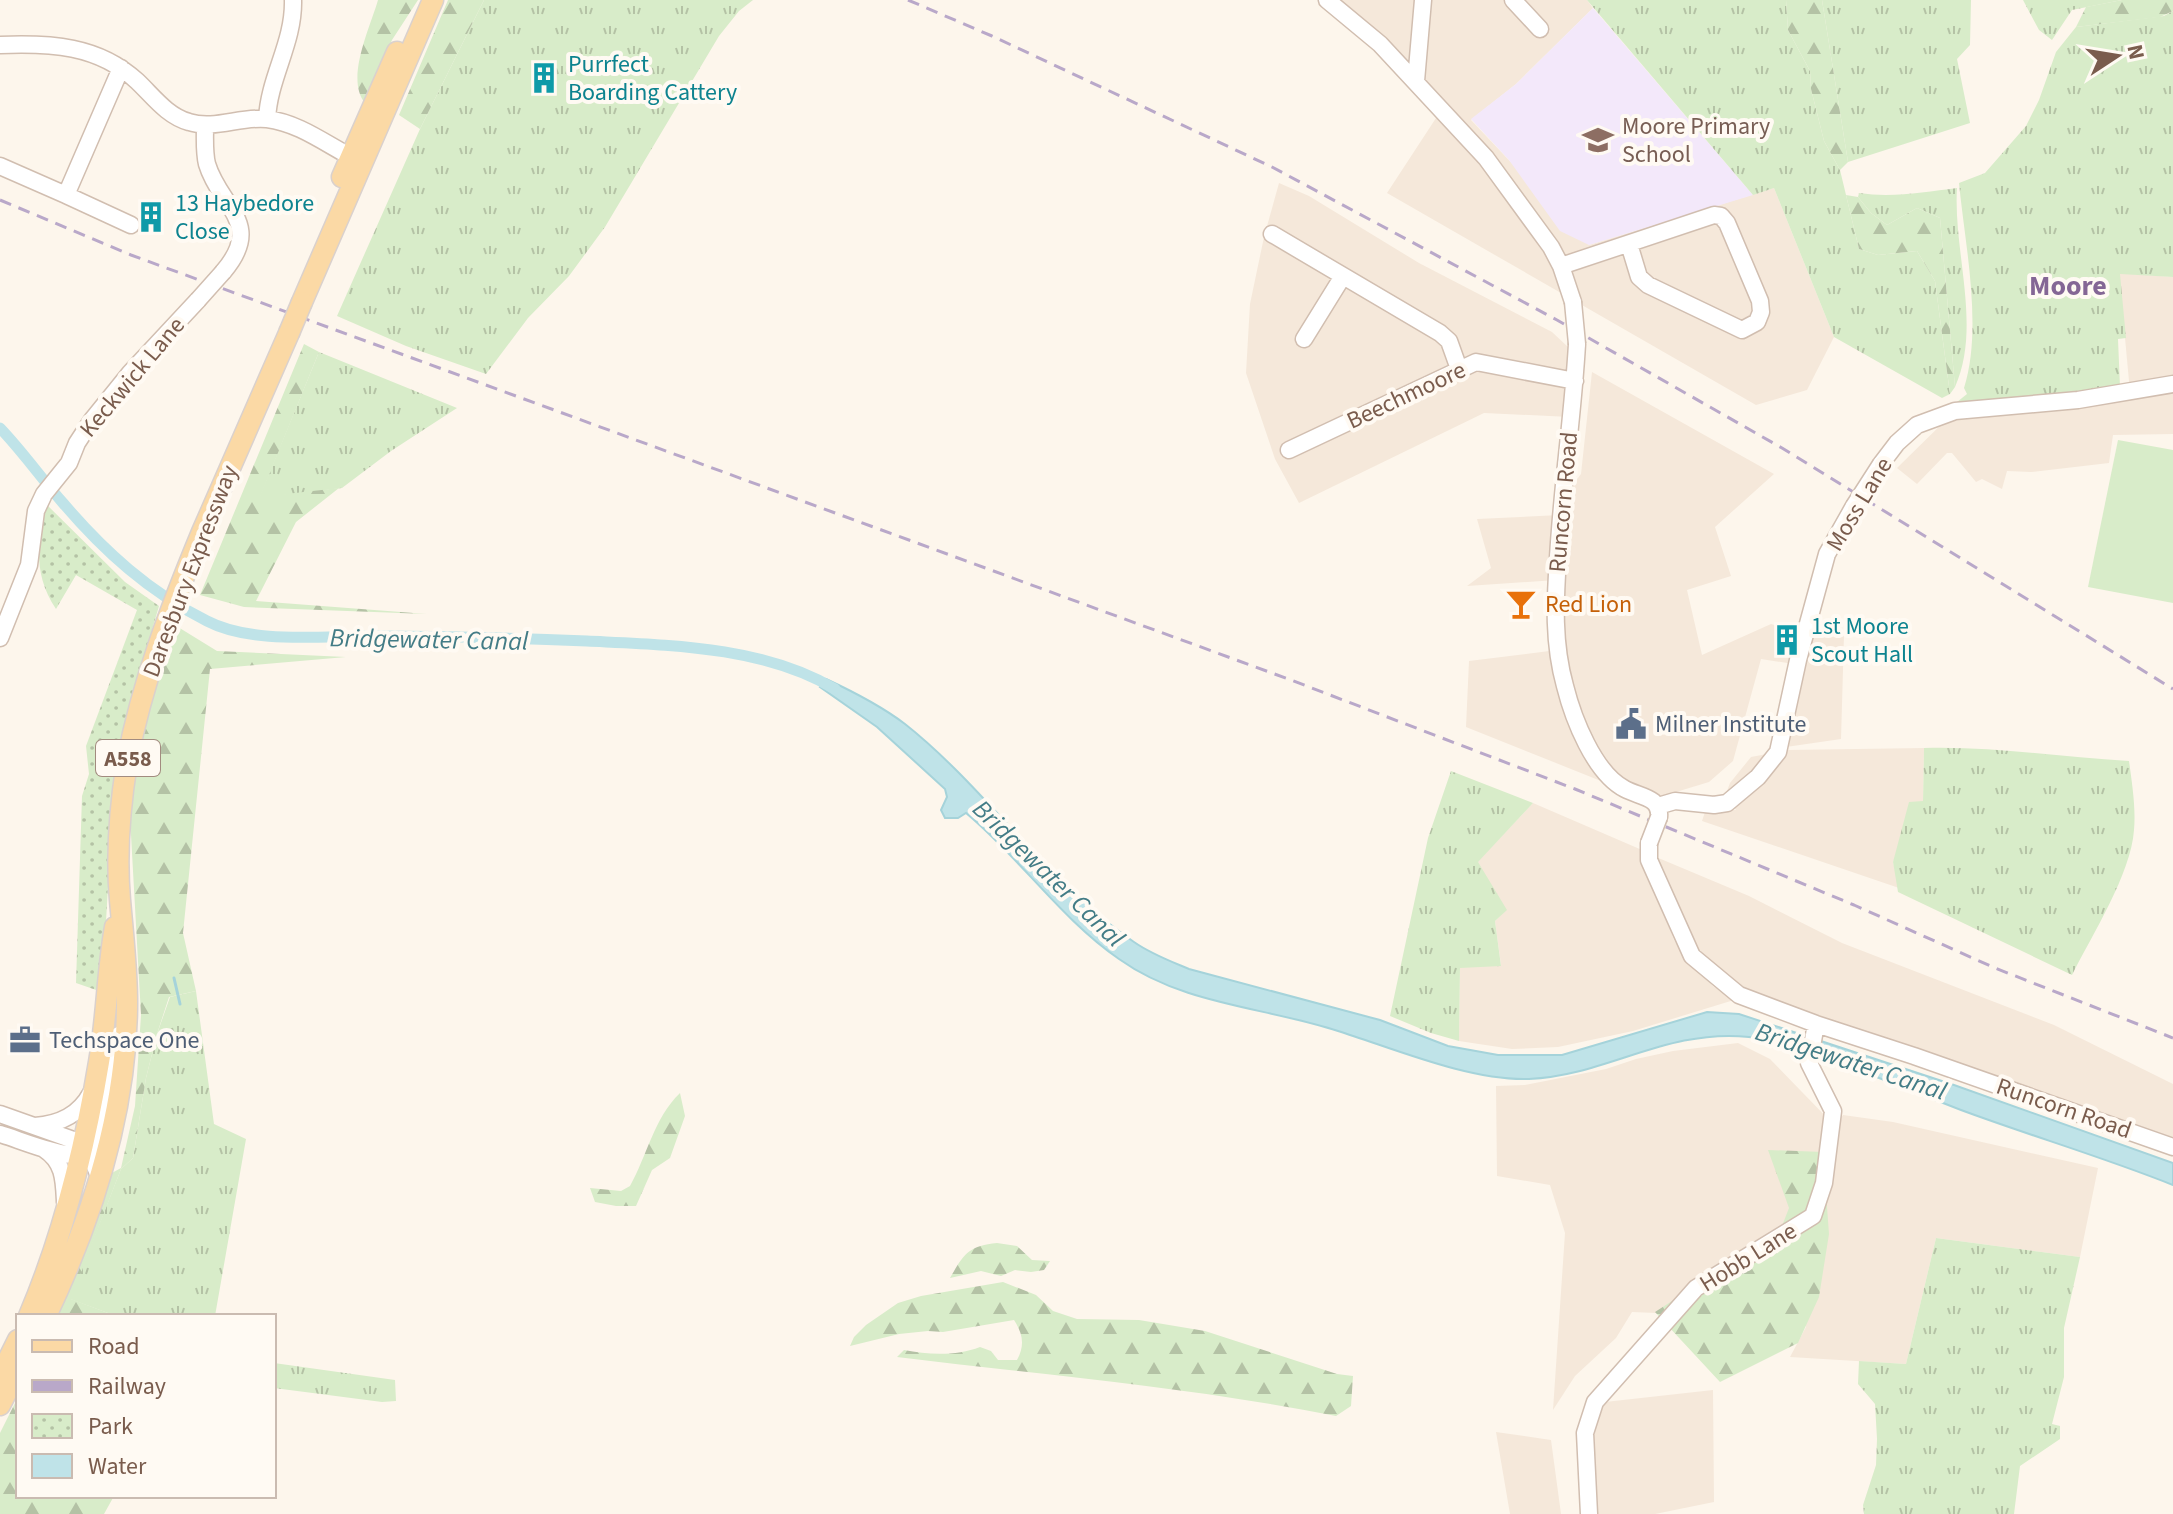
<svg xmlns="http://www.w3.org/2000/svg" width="2173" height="1514" font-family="'Source Sans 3',sans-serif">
	<defs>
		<pattern id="grass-tufts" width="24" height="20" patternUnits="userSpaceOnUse" patternTransform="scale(2)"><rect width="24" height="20" fill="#d8ecc9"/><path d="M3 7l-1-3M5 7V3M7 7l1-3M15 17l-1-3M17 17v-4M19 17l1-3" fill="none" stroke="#b4c2a5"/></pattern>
		<pattern id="forest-firs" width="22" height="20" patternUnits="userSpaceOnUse" patternTransform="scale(2)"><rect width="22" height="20" fill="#d8ecc9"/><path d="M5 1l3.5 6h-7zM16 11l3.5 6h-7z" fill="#b4c2a5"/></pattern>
		<pattern id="park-dots" width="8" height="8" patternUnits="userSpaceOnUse" patternTransform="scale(2)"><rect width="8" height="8" fill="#d8ecc9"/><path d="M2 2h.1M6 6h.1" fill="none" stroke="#b4c2a5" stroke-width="1.8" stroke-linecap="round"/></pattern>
	</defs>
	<rect width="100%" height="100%" fill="#fdf6ec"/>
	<path fill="#f5e8da" d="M1326,0H1587L1593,8L1516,84L1471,120L1589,245L1774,188L1834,337L1807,390L1756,405L1387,193L1438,115L1416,81Z
		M1279,183L1309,196L1419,263L1552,332L1584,362L1574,483L1581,474L1592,372L1774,474L1715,527L1731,576L1687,590L1702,655L1771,624L1805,634L1808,625L1844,635L1841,739L1786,747L1800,665L1761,659L1733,761L1709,782L1653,799L1621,789L1466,727L1469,661L1557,650L1556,580L1467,586L1491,568L1477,519L1560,515L1570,417L1484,413L1299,503L1275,459L1246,373L1250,304L1264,237Z
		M2119,273L2173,277V434L2113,435L2109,463L2031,472L2007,471L2002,489L1982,479L1976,482L1952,453H1947L1917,484L1897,468L1955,411L2130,392Z
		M1924,748L1923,802L1893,862L1899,888L1702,821L1706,809L1736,810L1725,796L1730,783L1751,757L1788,750Z
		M1533,803L1642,850L1646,869L1674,940L1691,965L1714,987L1734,1000L1633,1031L1558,1047L1512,1049L1459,1041L1460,967L1501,965L1495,921L1506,910L1477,862Z
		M1656,857L1749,896L1842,943L2054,1025L2173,1084V1147L1761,998L1729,981L1695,953Z
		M1738,1043L1770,1059L1834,1125L1843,1115L1893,1122L2098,1168L2080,1257L1936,1238L1906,1364L1790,1357L1806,1327L1779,1231L1656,1313L1632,1312L1616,1338L1575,1376L1553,1410L1565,1233L1550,1185L1497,1176L1496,1086L1525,1085L1606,1069L1636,1059L1673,1051Z
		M1713,1390L1714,1502L1655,1514H1586L1577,1443L1605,1402Z
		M1496,1432L1551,1440L1561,1514H1510Z"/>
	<path fill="#f3e8fa" d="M1593,8L1753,195L1589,245L1560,231L1509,160L1471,119L1516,84Z"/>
	<path fill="url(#grass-tufts)" d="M484,0H753L739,11L719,36L605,227L569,276L528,318L486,374L406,346L337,316L420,129Z
		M1587,0H1786L1788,30L1810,71L1811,89L1824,141L1840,170L1859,249L1878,255L1917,251L1935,281L1950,394L1942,398L1834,337L1774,188L1753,195Z
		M1822,0H1971L1970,45L1957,59L1970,123L1848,162Z
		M2023,0H2122L2072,10L2052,40L2039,30Z
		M2173,11V277L2120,274L2126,338L2118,339L2120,387L1964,405L1957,402L1967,394L1964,388C1983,328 1965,245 1959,183L1985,173L2026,126L2039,100L2056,52L2076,27L2164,16Z
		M1957,188C1953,253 1982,326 1955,387L1940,218L1917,208L1887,225L1871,213L1858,197L1859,193C1892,198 1925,192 1957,188Z
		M319,352L457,408L391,451L342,488L259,498Z
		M1924,748C1992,746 2060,757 2129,761C2132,783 2136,808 2134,830C2131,874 2092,935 2072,975L1898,892L1893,862L1909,802L1923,801Z
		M1451,771L1533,803L1478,862L1507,910L1495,921L1501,966L1460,968L1459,1041L1431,1033L1390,1016L1428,838Z
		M196,991L214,1124L246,1139L215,1316H116L70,1299L121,1169L133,1158L146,1078L157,1034L170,997Z
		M1936,1238L2080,1257L2064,1328V1377L2052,1424L2060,1426V1439L2020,1466L2014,1514H1864L1863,1505L1876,1465L1877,1439L1875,1404L1858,1384L1859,1361L1906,1364Z
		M274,1363L395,1380L396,1401L382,1402L274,1388Z"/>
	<path fill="url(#forest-firs)" d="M378,0H418L392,40L365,103C345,79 370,28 378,0Z
		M448,0H484L420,129L399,115Z
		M1786,0H1822L1848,162L1840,170L1824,141L1811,89L1810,71L1788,30Z
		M2122,0H2173V11L2160,17L2076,27L2086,7Z
		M1846,195L1858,197L1871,213L1887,225L1917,208L1940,218L1955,387L1950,394L1935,281L1917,251L1878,255L1859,249Z
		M304,344L319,352L260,497L339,488L296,522L256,601L427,614L244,607L200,595Z
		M178,627L217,651L346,657L210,669L183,933L196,991L169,997L157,1034L146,1078L133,1158L121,1169L71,1299L116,1316H54L110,1174L121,1168L135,1106L141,1015L127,763L143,695Z
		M680,1093L685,1116L670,1158L652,1170L636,1206H616L595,1202L590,1188L621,1191L630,1186C647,1156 654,1118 680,1093Z
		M1768,1150L1823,1152L1829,1234L1819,1297L1798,1343L1720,1382L1655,1312L1780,1231L1789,1208Z
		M997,1243L1017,1246L1032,1260L1050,1261L1044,1270L1031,1272L1015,1270L1001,1276L981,1271L950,1278C964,1254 968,1246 997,1243Z
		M1003,1282L1036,1295L1053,1311L1077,1319L1139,1320L1205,1331L1337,1374L1353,1376L1351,1406L1336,1416C1191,1387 1044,1375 897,1357L904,1350C929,1355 957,1356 980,1347L991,1351L998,1360H1017C1025,1345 1023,1334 1014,1320L943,1332L928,1331L899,1334L850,1346L854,1337L866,1325L898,1303L921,1296Z
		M18,1397V1496H114L104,1514H0V1433Z"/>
	<path fill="url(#park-dots)" d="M44,502L125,582L159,606L123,729L113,798L102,992L76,983L82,796L89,774L86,746L137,610L76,575L56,609C32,572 39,545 44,502Z"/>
	<path fill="#d8ecc9" d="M2118,440L2173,450V603L2088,587Z"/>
	<path fill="#bfe3e8" stroke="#a5d3da" stroke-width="2" d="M826,679C854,692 880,705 905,724C986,788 1049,885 1134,942C1151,954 1170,961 1189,969L1380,1020L1448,1046L1498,1055H1562L1707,1012L1739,1014L1954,1085L2173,1163V1185C2103,1157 2031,1136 1961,1110C1926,1096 1891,1083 1856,1069C1821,1056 1786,1041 1749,1037C1667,1028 1606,1076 1529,1079C1470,1081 1395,1049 1338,1031C1265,1007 1183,1005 1119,959C1061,919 1020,858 966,813L958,818H945L941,810L947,797L945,789L877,727L820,687Z"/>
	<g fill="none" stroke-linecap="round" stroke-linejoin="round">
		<path stroke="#a5d3da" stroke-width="3" d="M174,978L180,1004"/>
		<path stroke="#bfe3e8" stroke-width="11" d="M0,428C23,452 41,478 63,503C104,551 149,592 207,621C251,644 319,636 369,636C441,636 514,638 587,641C669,645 763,646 835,689"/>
		<defs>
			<path id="minor" d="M1327,0L1380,44L1486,158L1551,247L1561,266L1573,302
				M1513,0L1540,29
				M0,45C50,43 98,45 137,81C153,96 167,116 189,122C214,130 241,116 267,119C301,123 331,148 361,162
				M1416,81L1423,0
				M267,119C269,77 294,43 293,0
				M205,125C205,138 204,152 207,164C220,208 265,223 223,272
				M0,166L66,195L121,68
				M66,195L131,225
				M1272,234L1440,333L1449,341L1459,369
				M1561,266L1714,215L1721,216L1727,223L1760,301L1761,312L1757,322L1742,330L1648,285L1639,277L1629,244
				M1304,339L1343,276
				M1577,344C1573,415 1562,486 1558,558C1555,602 1553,643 1565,686C1573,718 1594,773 1625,789C1640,797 1661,797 1659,817
				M1289,450L1476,362L1575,381
				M1881,464L1897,443L1917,425L1955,411L2078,400L2173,384
				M0,638L29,565L36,511L44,494L69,463L77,443L92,420L130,373L198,300
				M1658,806L1675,801L1714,805L1727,803L1758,777L1778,752L1798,660L1827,554L1854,506
				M1649,843V860L1692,956L1739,995L1816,1024L1914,1056L2173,1147
				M0,1114L79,1142L88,1150L99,1176
				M35,1126C60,1124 79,1115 91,1093
				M0,1134C18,1139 64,1159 81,1154C90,1151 95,1144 98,1136L119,1035
				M44,1149C64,1162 64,1180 65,1202
				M1589,1514L1585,1433L1595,1402L1696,1288L1813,1216L1824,1183L1833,1111L1809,1063L1816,1024"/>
			<path id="major" d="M342,177L397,52
				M302,302L433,0
				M29,1316C63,1236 85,1147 99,1062C107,1017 107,972 115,927
				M46,1316C92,1219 127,1111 127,1003C127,968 123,935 120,900C116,855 120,806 127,762C142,682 171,607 202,532C231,465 260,399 289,333
				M0,1376L18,1340
				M0,1405L18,1370"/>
		</defs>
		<use href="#minor" stroke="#d1beb0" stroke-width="19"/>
		<use href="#major" stroke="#dad1cd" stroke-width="23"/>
		<use href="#minor" stroke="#fff" stroke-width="16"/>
		<use href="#major" stroke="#fbd9a5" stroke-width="20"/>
		<path stroke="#b9a8c9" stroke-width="3" stroke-dasharray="12 8" stroke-linecap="butt" d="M908,0L992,36L1272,167L1557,320L1782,448L2173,689
			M0,200L131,255L1291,680L1575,789L1854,905L1995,968L2173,1038"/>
		<defs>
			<path id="minor-bridge" d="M198,300L223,272
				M1573,302L1577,344
				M1854,506L1881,464
				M1649,843L1659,817"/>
			<path id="major-bridge" d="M289,333L302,302"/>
		</defs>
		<use href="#minor-bridge" stroke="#d1beb0" stroke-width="19" stroke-linecap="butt"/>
		<use href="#major-bridge" stroke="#dad1cd" stroke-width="23" stroke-linecap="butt"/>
		<use href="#minor-bridge" stroke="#fff" stroke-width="16"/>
		<use href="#major-bridge" stroke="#fbd9a5" stroke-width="20"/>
	</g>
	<defs>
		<symbol id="building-bare" viewBox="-9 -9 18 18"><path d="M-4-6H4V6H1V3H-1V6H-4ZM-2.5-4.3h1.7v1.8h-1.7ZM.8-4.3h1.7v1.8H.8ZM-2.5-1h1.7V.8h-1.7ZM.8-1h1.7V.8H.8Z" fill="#0f9aa8" stroke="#fffaf3" stroke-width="2.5" paint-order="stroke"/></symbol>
		<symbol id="school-bare" viewBox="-9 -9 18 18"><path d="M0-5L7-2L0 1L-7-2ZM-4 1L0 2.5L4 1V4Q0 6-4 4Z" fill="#8d6e63" stroke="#fffaf3" stroke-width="2.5" paint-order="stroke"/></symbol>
		<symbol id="bar-bare" viewBox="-9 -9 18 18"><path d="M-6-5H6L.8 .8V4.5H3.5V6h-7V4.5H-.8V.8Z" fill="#e8710a" stroke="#fffaf3" stroke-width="2.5" paint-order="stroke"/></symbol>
		<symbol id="civic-bare" viewBox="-9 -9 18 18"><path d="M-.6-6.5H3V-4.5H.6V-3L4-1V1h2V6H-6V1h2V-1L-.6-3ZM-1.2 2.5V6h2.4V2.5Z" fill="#5c6f8a" stroke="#fffaf3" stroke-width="2.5" paint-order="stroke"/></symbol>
		<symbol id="office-bare" viewBox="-9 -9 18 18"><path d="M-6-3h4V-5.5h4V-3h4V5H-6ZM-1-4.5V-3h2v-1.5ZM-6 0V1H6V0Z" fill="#5c6f8a" stroke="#fffaf3" stroke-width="2.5" paint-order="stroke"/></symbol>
	</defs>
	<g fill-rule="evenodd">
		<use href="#building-bare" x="522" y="56" width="44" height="44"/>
		<use href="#school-bare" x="1576" y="118" width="44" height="44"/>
		<use href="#building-bare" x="129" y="195" width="44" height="44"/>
		<use href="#bar-bare" x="1499" y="582" width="44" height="44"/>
		<use href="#building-bare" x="1765" y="618" width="44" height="44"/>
		<use href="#civic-bare" x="1609" y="702" width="44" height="44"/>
		<use href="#office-bare" x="3" y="1018" width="44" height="44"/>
	</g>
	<g text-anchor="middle" stroke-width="8" stroke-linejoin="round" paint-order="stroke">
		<rect fill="#fffaf3" stroke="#a28b7f" stroke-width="2" x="96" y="740" width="64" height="36" rx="6"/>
		<g font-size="22" font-weight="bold" fill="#7a5c4d">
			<text x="128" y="766">A558</text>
		</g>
		<g font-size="24" fill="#0d838f" stroke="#fffaf3" text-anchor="start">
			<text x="568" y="72">Purrfect<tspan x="568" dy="28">Boarding Cattery</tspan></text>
			<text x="175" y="211">13 Haybedore<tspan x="175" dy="28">Close</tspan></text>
			<text x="1811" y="634">1st Moore<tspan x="1811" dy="28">Scout Hall</tspan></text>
		</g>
		<g font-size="24" fill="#785e54" stroke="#fffaf3" text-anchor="start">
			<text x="1622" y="134">Moore Primary<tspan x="1622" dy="28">School</tspan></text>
		</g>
		<g font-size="24" fill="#7a5c4d" stroke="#fffaf3">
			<text transform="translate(132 377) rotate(-50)" y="8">Keckwick Lane</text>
			<text transform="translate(1406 395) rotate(-25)" y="8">Beechmoore</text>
			<text transform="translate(1563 502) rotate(-85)" y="8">Runcorn Road</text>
			<text transform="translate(1859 504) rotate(-59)" y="8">Moss Lane</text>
			<text transform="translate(190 571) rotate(-69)" y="8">Daresbury Expressway</text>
			<text transform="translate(2064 1108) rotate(19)" y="8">Runcorn Road</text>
			<text transform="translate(1748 1257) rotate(-32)" y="8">Hobb Lane</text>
		</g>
		<g font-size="24" fill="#c56008" stroke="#fffaf3" text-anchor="start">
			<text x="1545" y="612">Red Lion</text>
		</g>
		<g font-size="24" fill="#4e5e75" stroke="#fffaf3" text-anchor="start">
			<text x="1655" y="732">Milner Institute</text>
			<text x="49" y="1048">Techspace One</text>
		</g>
		<g font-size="26" font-style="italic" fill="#437c86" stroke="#fffaf3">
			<text transform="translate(429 639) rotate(1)" y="9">Bridgewater Canal</text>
			<text transform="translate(1049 873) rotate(44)" y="9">Bridgewater Canal</text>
			<text transform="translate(1851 1061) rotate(18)" y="9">Bridgewater Canal</text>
		</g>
		<g font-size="28" font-weight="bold" fill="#846695" stroke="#fffaf3">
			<text x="2068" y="295">Moore</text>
		</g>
	</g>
	<rect x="16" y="1314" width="260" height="184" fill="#fffaf3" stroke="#cabbb1" stroke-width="2"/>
	<rect x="32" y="1340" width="40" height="12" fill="#fbd9a5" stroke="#cabbb1" stroke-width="2"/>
	<text x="88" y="1354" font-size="24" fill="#7a5c4d">Road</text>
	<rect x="32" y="1380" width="40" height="12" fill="#b9a8c9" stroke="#cabbb1" stroke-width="2"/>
	<text x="88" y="1394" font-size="24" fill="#7a5c4d">Railway</text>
	<rect x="32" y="1414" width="40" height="24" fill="url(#park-dots)" stroke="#cabbb1" stroke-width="2"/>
	<text x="88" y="1434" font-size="24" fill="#7a5c4d">Park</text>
	<rect x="32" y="1454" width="40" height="24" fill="#bfe3e8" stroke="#cabbb1" stroke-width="2"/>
	<text x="88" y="1474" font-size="24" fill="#7a5c4d">Water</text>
	<g transform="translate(2117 56) rotate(78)" stroke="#fffaf3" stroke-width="6" paint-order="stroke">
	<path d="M0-6L14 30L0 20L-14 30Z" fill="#7a5c4d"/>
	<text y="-12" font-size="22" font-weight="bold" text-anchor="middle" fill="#7a5c4d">N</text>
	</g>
</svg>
